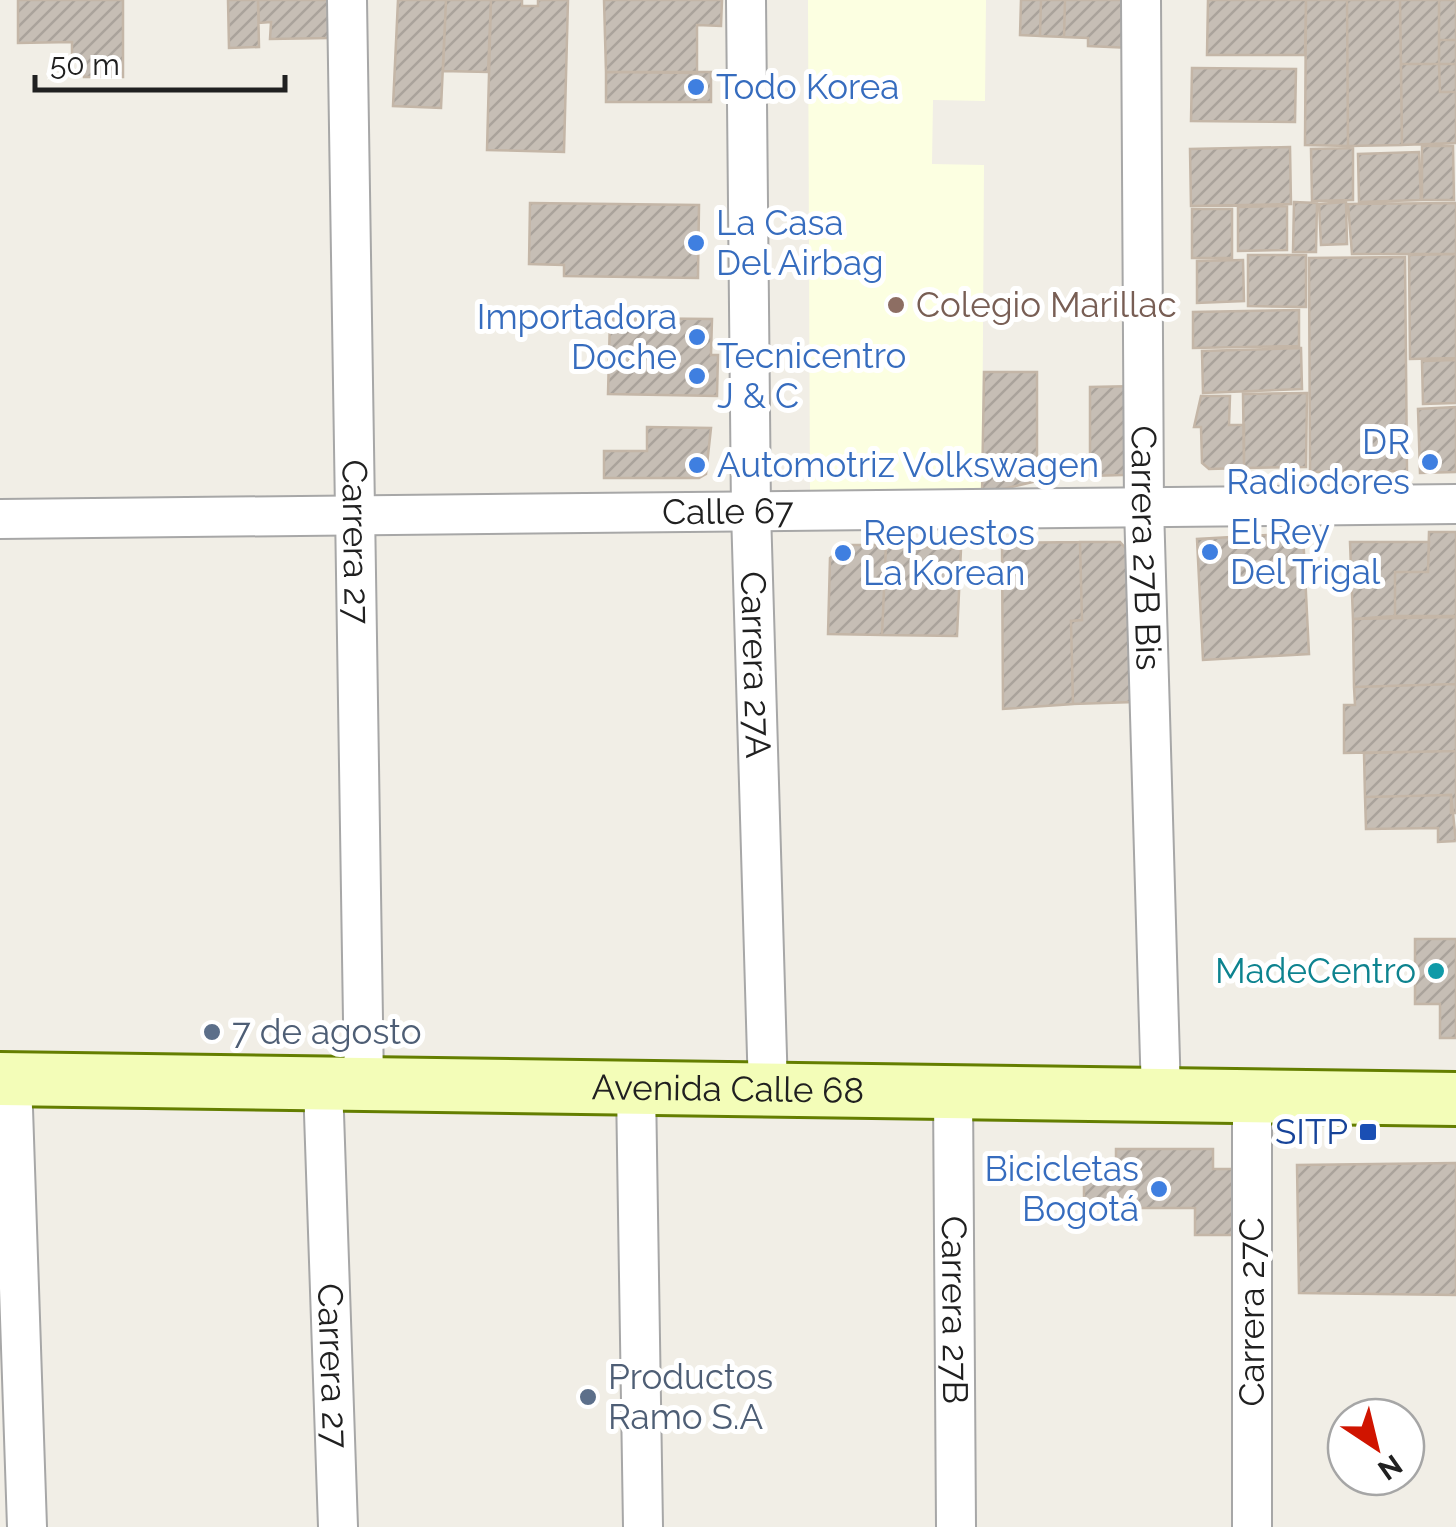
<svg xmlns="http://www.w3.org/2000/svg" width="1456" height="1527" font-family="Raleway,sans-serif">
	<defs>
		<pattern id="building-hatch" width="6" height="6" patternUnits="userSpaceOnUse" patternTransform="scale(2.5)"><rect width="6" height="6" fill="#c6beb5"/><path d="M-1 1l2-2M0 6l6-6M5 7l2-2" fill="none" stroke="#aaa39b"/></pattern>
	</defs>
	<rect width="100%" height="100%" fill="#f1eee6"/>
	<path fill="#fcffe1" d="M808,0H986L985,101L933,100L932,164L984,165L982,494L810,498Z"/>
	<path fill="url(#building-hatch)" stroke="#c4b6a7" stroke-width="2.5" d="M18,0H123V77H84L83,57H72V42L18,43Z
		M228,0H258L259,47L229,48Z
		M258,0H329V38L270,39L271,22L259,23Z
		M398,0H446L441,108L393,106Z
		M446,0H491L488,72L443,71Z
		M491,0H522V6H538V0H568L564,152L487,150Z
		M604,0H722L721,26L697,25V73L606,72Z
		M1021,0H1041L1040,36L1020,35Z
		M1041,0H1065L1064,37L1040,36Z
		M1065,0H1134L1131,48L1088,46V38L1064,37Z
		M1208,0H1306L1305,55H1207Z
		M1306,0H1347L1348,146L1305,145Z
		M1347,0H1400L1402,145L1348,146Z
		M1400,0H1439V64H1401Z
		M1439,0H1456V40H1439Z
		M1439,40H1456V64H1439Z
		M1401,64H1439L1440,92H1456V143L1402,145Z
		M1439,64H1456V92H1440Z
		M1192,68L1296,69L1295,122L1191,121Z
		M606,72H711V102H606Z
		M1422,146H1453L1454,200H1422Z
		M1290,147L1291,204L1191,206L1190,149Z
		M1353,148V200L1312,201L1311,149Z
		M1419,152L1421,200L1359,202L1358,154Z
		M1294,202L1317,203L1316,252H1293Z
		M1346,202L1347,244L1321,245L1319,204Z
		M530,203L699,205L698,278L564,276V265L529,264Z
		M1456,203V254H1352L1348,204Z
		M1287,206V250L1238,251V207Z
		M1192,209H1232V258H1192Z
		M1456,254V358L1410,359L1409,255Z
		M1248,255H1306V307L1248,306Z
		M1405,257L1407,471L1310,472L1309,258Z
		M1243,260L1244,301L1197,303V261Z
		M1299,310V346L1193,348V312Z
		M610,318L712,319L711,355H718L717,396L608,394Z
		M1301,348L1302,389L1203,393L1202,351Z
		M1456,360V403L1423,404L1422,361Z
		M984,372H1037V481L982,494Z
		M1137,386L1129,471L1123,475L1090,476V387Z
		M1307,393L1306,467L1244,468L1243,394Z
		M1201,396H1230L1229,425H1244V468L1209,469L1202,463L1201,427H1194Z
		M1456,407V472L1420,473L1418,409Z
		M647,427L711,428L706,474L699,478H604V451H647Z
		M1429,532H1456V616H1395V572H1428Z
		M1303,533L1309,654L1203,660L1197,539Z
		M1080,542L1082,620L1071,621L1073,704L1003,709L1002,543Z
		M1080,542H1120L1129,552L1134,702L1073,704L1071,621L1082,620Z
		M1350,542H1429L1428,572H1395V616L1353,619Z
		M844,545H886L882,635L828,634L830,558Z
		M886,545L961,549L957,636L882,635Z
		M1456,617V684L1354,687L1353,619Z
		M1456,684V751L1344,753V705H1355L1354,687Z
		M1456,751V813H1451V795L1365,797L1364,753Z
		M1451,795L1456,841L1438,842V828L1366,829L1365,797Z
		M1415,939H1456V1038H1440V1004H1415Z
		M1116,1149H1213V1169H1234V1235H1195V1208H1084V1166H1116Z
		M1456,1163V1295L1299,1293L1297,1165Z"/>
	<g fill="none" stroke-linecap="round" stroke-linejoin="round">
		<defs>
			<g id="minor">
				<path id="s1" d="M347,0L364,1084"/>
				<path id="s2" d="M746,0L751,511L768,1090"/>
				<path id="s3" d="M1141,0L1144,507L1161,1095"/>
				<path id="s4" d="M0,519L1456,504"/>
				<path d="M12,1079L27,1527"/>
				<path id="s5" d="M323,1084L338,1527"/>
				<path d="M636,1088L643,1527"/>
				<path id="s6" d="M953,1092L956,1527"/>
				<path d="M1252,1527V1097"/>
			</g>
			<g id="secondary">
				<path id="s7" d="M0,1079L1456,1099"/>
			</g>
		</defs>
		<use href="#minor" stroke="#a7a7a7" stroke-width="42"/>
		<use href="#secondary" stroke="#647e00" stroke-width="58"/>
		<use href="#minor" stroke="#fff" stroke-width="38"/>
		<use href="#secondary" stroke="#f3fdb8" stroke-width="52"/>
	</g>
	<g fill="#3f7fe0" stroke="#fff" stroke-width="4">
		<circle cx="696" cy="87" r="10"/>
		<circle cx="696" cy="243" r="10"/>
		<circle cx="697" cy="337" r="10"/>
		<circle cx="697" cy="376" r="10"/>
		<circle cx="1430" cy="462" r="10"/>
		<circle cx="697" cy="465" r="10"/>
		<circle cx="1210" cy="552" r="10"/>
		<circle cx="843" cy="553" r="10"/>
		<circle cx="1159" cy="1189" r="10"/>
	</g>
	<circle fill="#8d6e63" stroke="#fff" stroke-width="4" cx="896" cy="305" r="10"/>
	<circle fill="#0f9aa8" stroke="#fff" stroke-width="4" cx="1436" cy="971" r="10"/>
	<g fill="#5c6f8a" stroke="#fff" stroke-width="4">
		<circle cx="212" cy="1032" r="10"/>
		<circle cx="588" cy="1397" r="10"/>
	</g>
	<rect fill="#1a4fb4" stroke="#fff" stroke-width="4" x="1358" y="1122" width="20" height="20" rx="5"/>
	<g text-anchor="middle" stroke-width="10" stroke-linejoin="round" paint-order="stroke">
		<g font-size="35" fill="#366cbe" stroke="#fff" text-anchor="start">
			<text x="716" y="99">Todo Korea</text>
			<text x="716" y="235">La Casa<tspan x="716" dy="40">Del Airbag</tspan></text>
			<text x="677" y="329" text-anchor="end">Importadora<tspan x="677" dy="40">Doche</tspan></text>
			<text x="717" y="368">Tecnicentro<tspan x="717" dy="40">J &amp; C</tspan></text>
			<text x="1410" y="454" text-anchor="end">DR<tspan x="1410" dy="40">Radiodores</tspan></text>
			<text x="717" y="477">Automotriz Volkswagen</text>
			<text x="1230" y="544">El Rey<tspan x="1230" dy="40">Del Trigal</tspan></text>
			<text x="863" y="545">Repuestos<tspan x="863" dy="40">La Korean</tspan></text>
			<text x="1139" y="1181" text-anchor="end">Bicicletas<tspan x="1139" dy="40">Bogotá</tspan></text>
		</g>
		<g font-size="35" fill="#785e54" stroke="#fff" text-anchor="start">
			<text x="916" y="317">Colegio Marillac</text>
		</g>
		<g font-size="35" fill="#202020" stroke="#fff">
			<text dy="12" stroke="none"><textPath href="#s4" startOffset="728">Calle 67</textPath></text>
			<text dy="12" stroke="none"><textPath href="#s1" startOffset="542">Carrera 27</textPath></text>
			<text dy="12" stroke="none"><textPath href="#s3" startOffset="548">Carrera 27B Bis</textPath></text>
			<text dy="12" stroke="none"><textPath href="#s2" startOffset="665">Carrera 27A</textPath></text>
			<text dy="12" stroke="none"><textPath href="#s7" startOffset="728">Avenida Calle 68</textPath></text>
			<text dy="12" stroke="none"><textPath href="#s6" startOffset="218">Carrera 27B</textPath></text>
			<text transform="translate(1252 1312) rotate(-90)" y="12">Carrera 27C</text>
			<text dy="12" stroke="none"><textPath href="#s5" startOffset="282">Carrera 27</textPath></text>
		</g>
		<g font-size="35" fill="#0d838f" stroke="#fff" text-anchor="end">
			<text x="1416" y="983">MadeCentro</text>
		</g>
		<g font-size="35" fill="#4e5e75" stroke="#fff" text-anchor="start">
			<text x="232" y="1044">7 de agosto</text>
			<text x="608" y="1389">Productos<tspan x="608" dy="40">Ramo S.A</tspan></text>
		</g>
		<g font-size="35" fill="#164399" stroke="#fff" text-anchor="end">
			<text x="1348" y="1144">SITP</text>
		</g>
	</g>
	<g transform="translate(1376 1447) rotate(145)"><circle r="48" fill="#ffffff" stroke="#a6a6a6" stroke-width="2.5"/>
	<path d="M0-8L18 38L0 25L-18 38Z" fill="#d01400"/>
	<text y="-15" font-size="28" font-weight="bold" text-anchor="middle" fill="#202020">N</text>
	</g>
	<path d="M35 75v15h250v-15" fill="none" stroke="#202020" stroke-width="5"/>
	<text x="50" y="75" font-size="30" fill="#202020" stroke="#ffffff" stroke-width="8" paint-order="stroke">50 m</text>
</svg>
